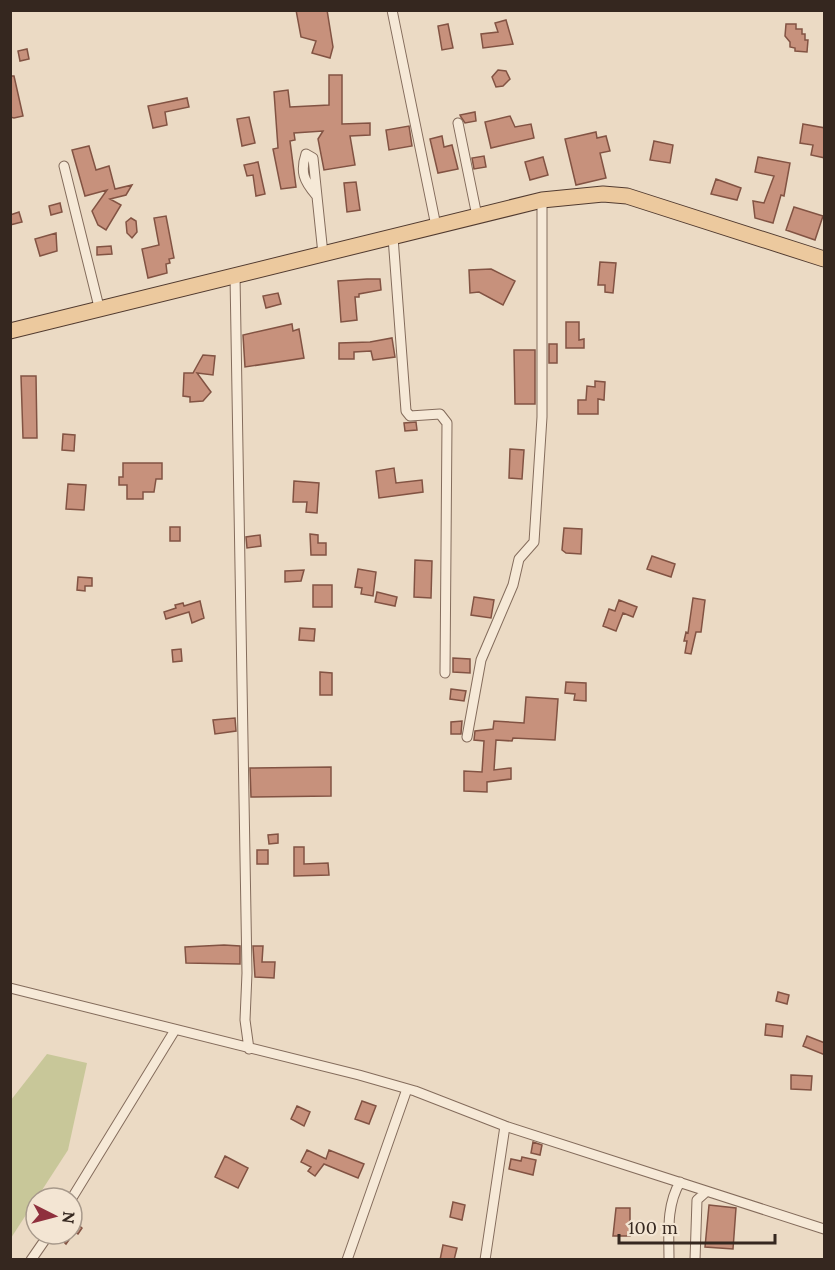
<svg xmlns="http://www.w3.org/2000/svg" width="835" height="1270" font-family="Lora,serif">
	<rect width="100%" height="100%" fill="#ebdac4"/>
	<path fill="#c8c799" d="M47,1054L87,1063L68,1150L11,1238V1100Z"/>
	<path fill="#c7917c" stroke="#825343" stroke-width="1.5" d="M296,10H327L333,47L330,58L312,53L316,41L301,37Z
		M506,20L513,44L483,48L481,34L498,32L495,23Z
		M448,24L453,48L442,50L438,26Z
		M786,24H796V29H802V34H805V40H808L807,52L795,51V48L790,47V42L785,36Z
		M27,49L29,59L20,61L18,51Z
		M498,70L506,71L510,79L503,86L496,87L492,77Z
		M329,75H342V124L370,123V135L350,136L355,165L324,170L318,139L323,131L294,133L295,140L290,141L296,187L281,189L273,149L278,148L274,92L288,90L290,107L329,105Z
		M10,76H14L23,116L14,118L10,117Z
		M187,98L189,107L165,112L167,125L153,128L148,106Z
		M475,112L476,121L465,123L461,117L460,115Z
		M510,116L515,127L531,124L534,138L491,148L485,122Z
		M249,117L255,143L242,146L237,119Z
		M803,124L825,128V158L811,155L813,145L800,143Z
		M409,126L412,146L389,150L386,130Z
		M596,132L597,138L606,136L610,151L600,153L606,178L576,185L565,139Z
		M442,136L444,147L452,145L458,169L438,173L430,139Z
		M654,141L673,145L670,163L650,160Z
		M89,146L96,170L109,166L115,189L132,185L126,195L110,199L121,205L106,230L98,225L92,211L107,190L85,196L72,150Z
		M484,156L486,167L474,169L472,158Z
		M543,157L548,175L530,180L525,162Z
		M758,157L790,163L784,196L781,195L773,223L755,218L753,201L764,203L774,176L755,172Z
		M258,162L265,194L256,196L253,175L247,176L244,165Z
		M716,179L741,188L737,200L711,194Z
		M356,182L360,210L347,212L344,183Z
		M60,203L62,212L51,215L49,206Z
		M794,207L823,216L815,240L786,230Z
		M19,212L22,222L10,225V215Z
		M166,216L174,258L169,259L170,263L166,264L167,273L148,278L142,249L159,245L154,218Z
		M131,218L136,221L137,232L132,238L127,233L126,222Z
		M56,233L57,251L40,256L35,239Z
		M111,246L112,254L97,255V247Z
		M600,262L616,263L613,293L605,292V285H598Z
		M491,269L515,281L503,305L479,292L470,293L469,270Z
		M367,279H380L381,290L359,294V297H355L357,320L341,322L338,281Z
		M278,293L281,304L266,308L263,296Z
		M566,322H579V340L584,339V348H566Z
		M292,324L293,331L299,329L304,358L245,367L243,335Z
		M392,338L395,357L373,360L371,351L354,352V359H339V343L370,342Z
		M549,344H557V363H549Z
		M514,350H535V404H515Z
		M203,355L215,356L213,375L197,373L211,392L203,401L190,402V397L183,396L184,373H193Z
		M21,376H36L37,438H23Z
		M595,381L605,382L604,400L598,399V414H578V400H586L587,386L595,387Z
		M416,422L417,430L405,431L404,423Z
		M63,434L75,435L74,451L62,450Z
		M510,449L524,450L522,479L509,478Z
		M123,463H162V479H156L154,492H143V499H127V485H119V477H123Z
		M394,468L396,483L422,480L423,492L379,498L376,471Z
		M294,481L319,483L317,513L306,512L307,502H293Z
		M68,484L86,485L84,510L66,509Z
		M170,527H180V541H170Z
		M564,528L582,529L581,554L566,553L562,550Z
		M310,534L318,535V543H326V555H311Z
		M260,535L261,546L247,548L246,537Z
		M652,556L675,564L671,577L647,569Z
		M415,560L432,561L431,598L414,597Z
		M358,569L376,572L373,596L361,594L362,588L355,587Z
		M304,570L301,581L285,582V571Z
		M78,577L92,578V586H85V591L77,590Z
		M313,585H332V607H313Z
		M377,592L397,597L395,606L375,602Z
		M474,597L494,600L491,618L471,615Z
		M693,598L705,600L701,632H696L691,654L685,653L687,641H684L686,632L688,633Z
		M619,600L637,607L633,617L623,613L616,631L603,626L609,609L615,611Z
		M200,601L204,618L192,623L189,612L166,619L164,612L176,608L175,605L183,603L184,606Z
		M300,628L315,629L314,641L299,640Z
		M181,649L182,661L173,662L172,650Z
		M453,658L470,659V673L453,672Z
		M320,672L332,673V695H320Z
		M566,682L586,683V701L574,700L575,694L565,693Z
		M451,689L466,691L464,701L450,699Z
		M526,697L558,699L555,740L513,738L512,741L496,740L494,770L511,768V779L487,782V792L464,791V771L482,772L484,741L474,740L475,731L493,729L494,721L524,723Z
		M235,718L236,731L215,734L213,720Z
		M462,721L461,734H451V722Z
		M331,767V796L251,797L250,768Z
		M278,834V843L269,844L268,835Z
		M294,847H304V864L328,863L329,875L294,876Z
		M257,850H268V864H257Z
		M224,945L240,946V964L186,963L185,947Z
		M253,946H263L262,962H275L274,978L255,977Z
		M778,992L789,995L787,1004L776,1001Z
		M766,1024L783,1026L782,1037L765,1035Z
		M807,1036L825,1043V1055L803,1046Z
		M791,1075L812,1076L811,1090L791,1089Z
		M362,1101L376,1106L369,1124L355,1119Z
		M297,1106L310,1112L304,1126L291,1119Z
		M533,1142L542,1145L540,1155L531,1153Z
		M307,1150L326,1159L329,1150L364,1164L358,1178L324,1164L315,1176L308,1171L311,1167L301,1162Z
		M225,1156L248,1168L238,1188L215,1177Z
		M522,1157L536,1160L533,1175L509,1169L511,1159L521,1161Z
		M453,1202L465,1205L462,1220L450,1217Z
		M709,1205L736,1208L733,1249L705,1247Z
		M616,1208H630V1236H613Z
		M72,1219L82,1228L78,1234L72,1230Z
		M56,1234H73L66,1244Z
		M443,1245L457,1248L454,1260H440Z"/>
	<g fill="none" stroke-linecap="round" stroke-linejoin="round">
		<defs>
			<path id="minor" d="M392,10L436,226
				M458,123L477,216
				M64,166L100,311
				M316,195C304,181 300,172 306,154L313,158L323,254
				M393,237L406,411L410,416L440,414L447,423L445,673
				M235,276L247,973L245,1020L249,1049
				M467,737L481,660L513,585L519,559L534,542L542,417V200
				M10,988L359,1075L415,1091L505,1126L824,1229
				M72,1198L175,1030
				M31,1260L49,1234
				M347,1260L407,1089
				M485,1260L505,1126
				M669,1260C669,1233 666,1206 680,1182
				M695,1260L697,1200L706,1192"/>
			<path id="primary" d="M10,331L542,200L603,194L627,196L824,259"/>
		</defs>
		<use href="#minor" stroke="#846c5c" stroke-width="11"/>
		<use href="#primary" stroke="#523b30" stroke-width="17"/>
		<use href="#minor" stroke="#f6e9d7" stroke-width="9"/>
		<use href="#primary" stroke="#ecc99e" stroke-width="15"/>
	</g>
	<rect width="835" height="1270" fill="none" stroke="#35271f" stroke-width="24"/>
	<g transform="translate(54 1216) rotate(96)"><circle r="28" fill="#f3e5d3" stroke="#a7998b" stroke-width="1.5"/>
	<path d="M0-4.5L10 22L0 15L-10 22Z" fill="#8f303d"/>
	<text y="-9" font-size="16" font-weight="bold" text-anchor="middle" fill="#35271f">N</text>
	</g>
	<path d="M619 1234v9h156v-9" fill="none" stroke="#35271f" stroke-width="3"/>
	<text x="628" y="1234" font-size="18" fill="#35271f" stroke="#f3e5d3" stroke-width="4.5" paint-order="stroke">100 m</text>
</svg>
